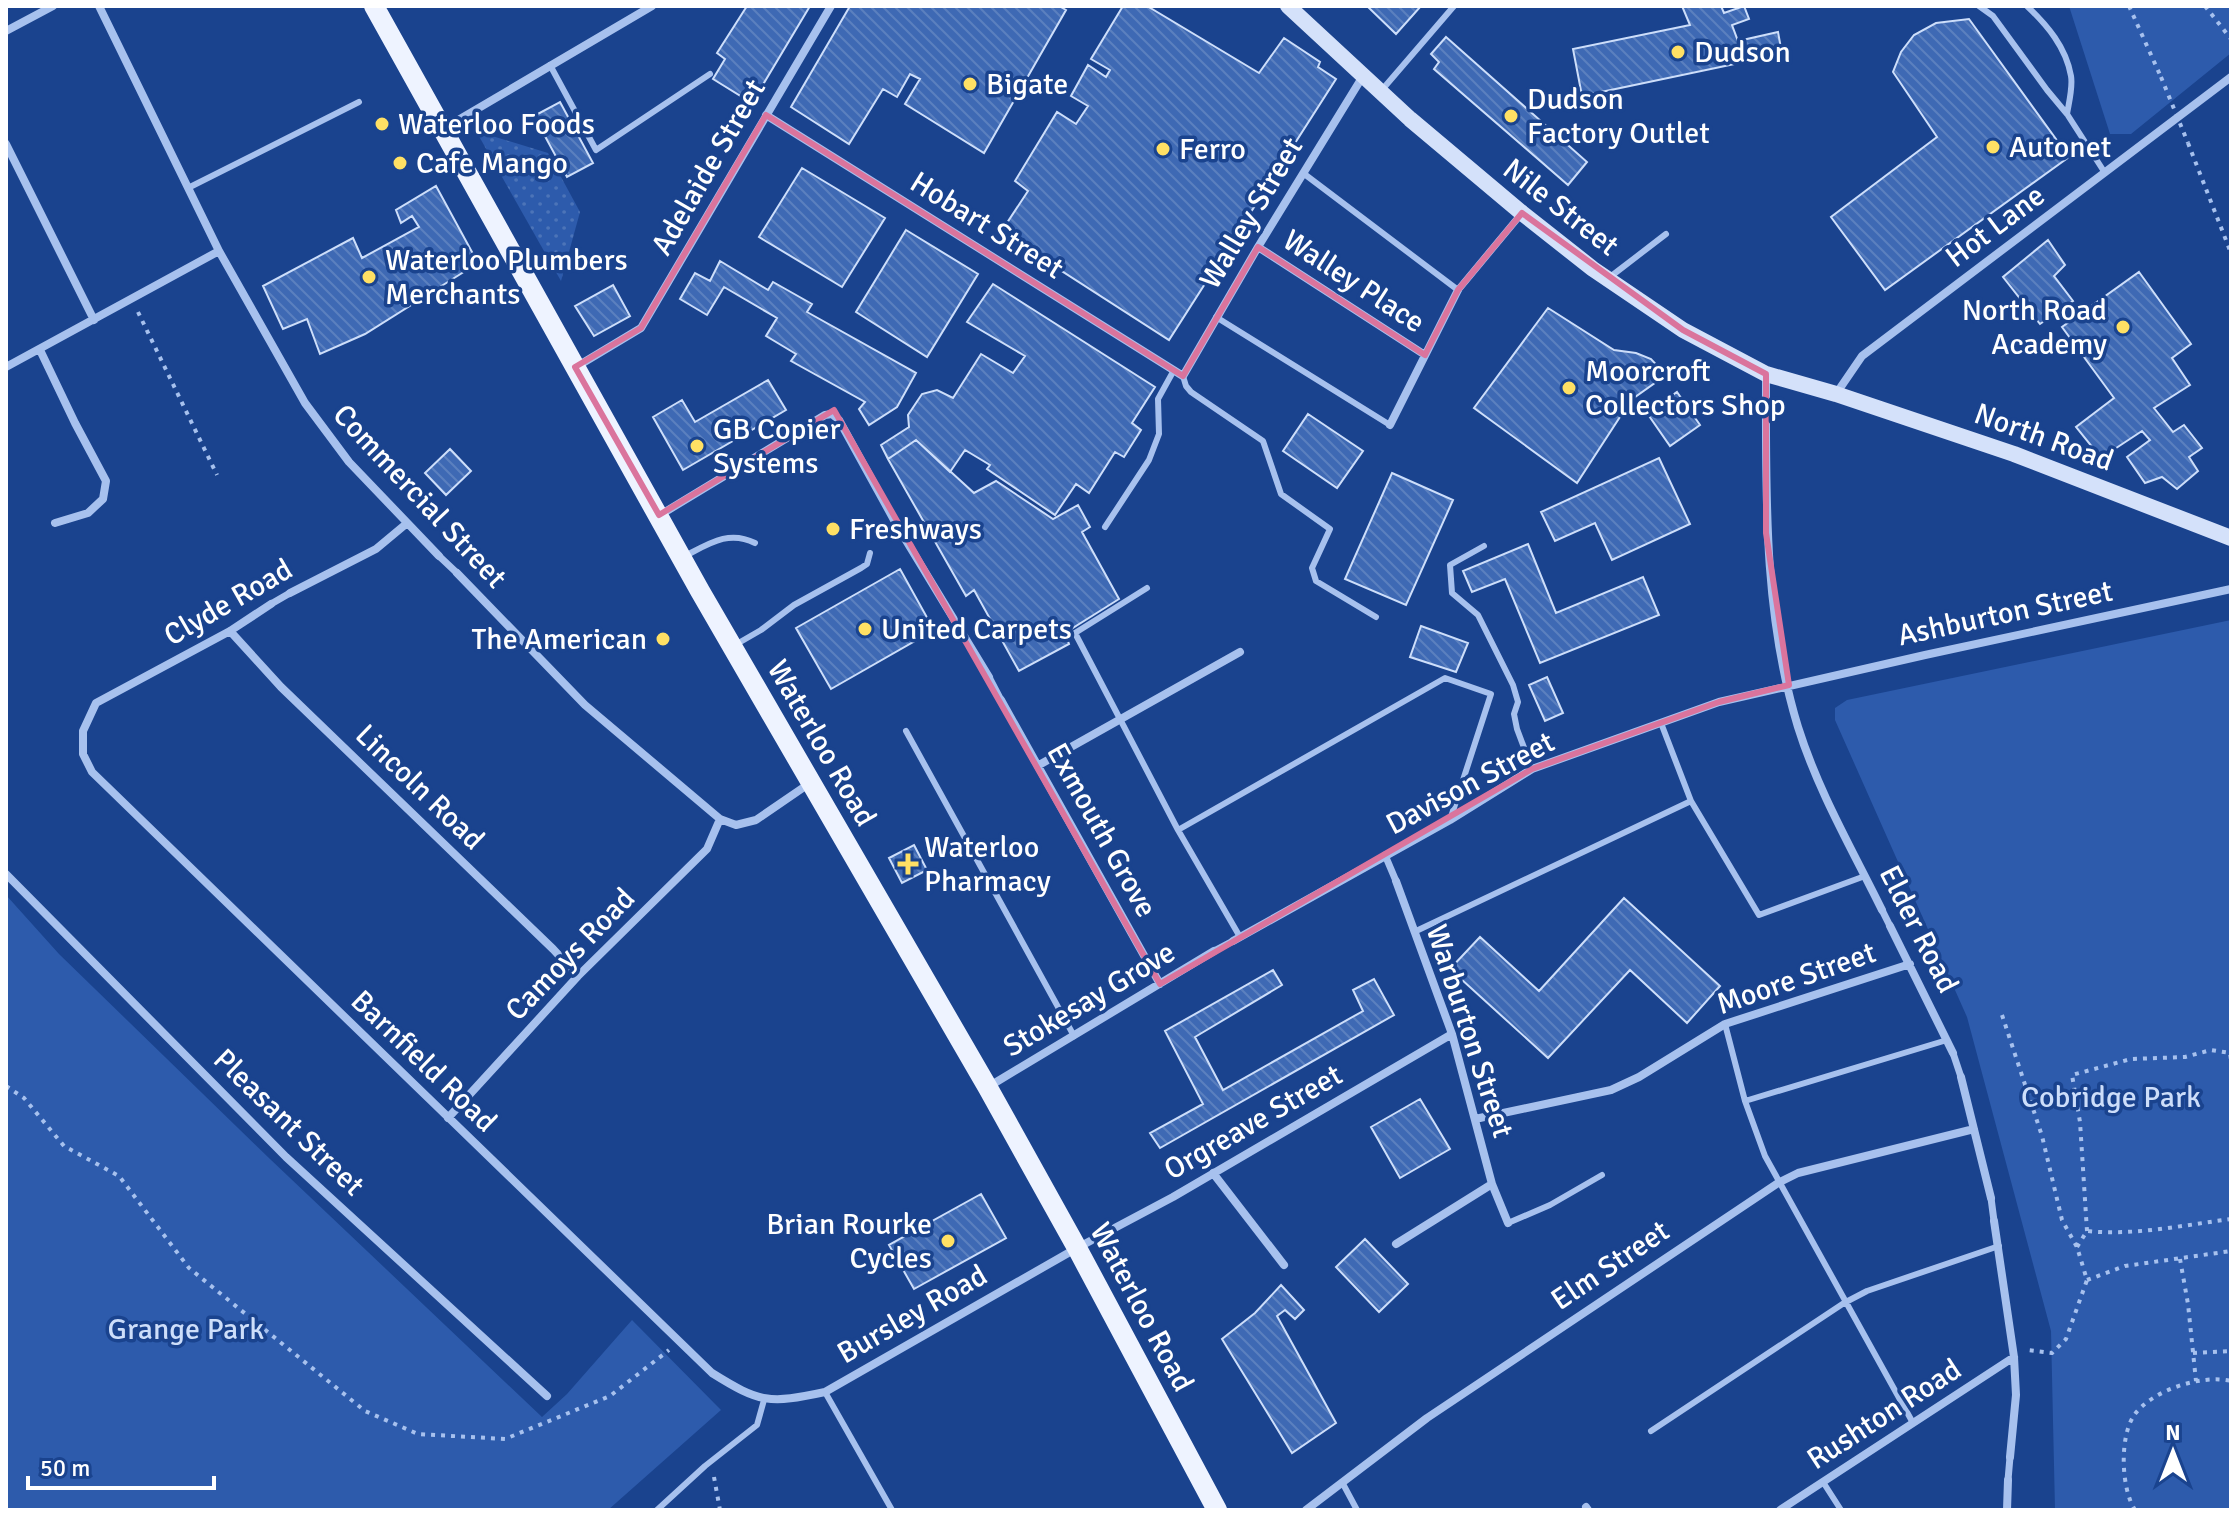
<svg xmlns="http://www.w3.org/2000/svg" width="2237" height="1516" font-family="Signika,sans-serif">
	<defs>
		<pattern id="grass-dots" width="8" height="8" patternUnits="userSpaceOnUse" patternTransform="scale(2)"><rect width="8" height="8" fill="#2d5bac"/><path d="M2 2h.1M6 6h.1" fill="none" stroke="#4c74b8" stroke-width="1.8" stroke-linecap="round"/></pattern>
		<pattern id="building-back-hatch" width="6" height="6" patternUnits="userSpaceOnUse" patternTransform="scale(2)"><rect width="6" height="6" fill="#3e69b4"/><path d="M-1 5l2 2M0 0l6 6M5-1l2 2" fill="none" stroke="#5b80bf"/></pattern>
	</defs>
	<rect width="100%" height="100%" fill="#1a438e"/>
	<path fill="url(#grass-dots)" d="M476,131L548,153L580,212L561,281Z"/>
	<path fill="#2d5bac" d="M2069,6H2231V53L2131,134H2110Z
		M2231,620V1510H2055L2051,1331L1967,1017L1835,720V708L1847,700Z
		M6,895L59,954L270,1159L542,1417L567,1394L632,1320L721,1410L608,1510H6Z"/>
	<path fill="url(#building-back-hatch)" stroke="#cddefa" stroke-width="2" d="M747,6H810L752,103L713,79L725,59L717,53Z
		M850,6H1059L1066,10L984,153L905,104L920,79L910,74L897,97L883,89L849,144L791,107Z
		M1123,6H1147L1259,73L1284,38L1320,62L1318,67L1336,79L1169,340L1001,232L1028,191L1015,181L1057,112L1076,124L1088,106L1071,96L1088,65L1106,77L1110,70L1091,59Z
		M1367,6H1421L1396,34Z
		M1682,6H1721L1724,13L1744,6L1749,19L1732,25L1738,41L1778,32L1782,54L1582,96L1573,49L1690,25Z
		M1969,19L2069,157L1885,290L1831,217L1937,137L1893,72L1901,52L1914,35L1936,23Z
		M1446,37L1587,162L1568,185L1434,69L1439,62L1431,54Z
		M560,102L593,163L567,177L534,116Z
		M802,168L885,218L842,287L759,237Z
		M436,186L478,263L365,334L320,354L307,319L283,329L263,286L353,238L362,258L419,227L412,216L401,223L396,210Z
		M906,230L978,274L927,357L856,312Z
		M2048,240L2065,265L2054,276L2073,301L2040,324L2003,277Z
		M720,261L768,290L773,282L812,304L807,312L916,373L897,407L869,425L859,409L865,402L791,361L796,354L766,336L777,318L724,287L707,315L680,299L695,273L710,281Z
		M2139,272L2191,344L2172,358L2190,385L2154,408L2173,432L2184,425L2202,448L2189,457L2198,471L2177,489L2162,477L2145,483L2127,457L2150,440L2142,431L2101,458L2076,427L2114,398L2062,327Z
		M993,284L1155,387L1132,423L1141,430L1124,457L1115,452L1089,493L1076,484L1055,515L987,469L990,465L965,450L950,472L916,440L888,459L881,445L909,427L908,415L922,394L937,390L953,398L981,354L1013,373L1025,356L967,322Z
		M613,285L630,316L594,336L575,306Z
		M1548,308L1614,350L1636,353L1651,359L1666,375L1631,400L1577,483L1474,408Z
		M768,380L786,410L683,470L653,417L682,400L695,422Z
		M1677,392L1700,425L1670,446L1647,413Z
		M1308,414L1363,451L1337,488L1283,451Z
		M916,440L974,493L996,481L1053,519L1078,505L1090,527L1082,532L1119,599L1065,633L1069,644L1019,671L974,590L966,596L888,459Z
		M450,449L471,471L446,495L425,473Z
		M1659,458L1690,524L1612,560L1595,523L1555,541L1541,512Z
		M1392,473L1453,500L1406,605L1345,579Z
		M1528,544L1556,613L1643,577L1659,615L1540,663L1505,579L1472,592L1463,571Z
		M900,569L934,630L831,689L796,628Z
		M1421,626L1468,643L1456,672L1410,657Z
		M1547,677L1563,713L1545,721L1529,685Z
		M914,845L927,870L902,883L889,858Z
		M1624,898L1720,986L1687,1023L1630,970L1548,1058L1450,969L1480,937L1539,991Z
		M1273,970L1282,985L1195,1037L1223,1090L1363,1011L1353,990L1374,979L1394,1015L1160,1148L1150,1133L1203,1104L1165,1031Z
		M1420,1099L1450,1149L1400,1178L1371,1127Z
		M981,1194L1006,1238L914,1289L889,1245Z
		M1365,1239L1408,1284L1379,1312L1336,1267Z
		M1281,1285L1304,1310L1295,1319L1285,1310L1277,1316L1336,1423L1292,1453L1222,1339L1255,1313Z"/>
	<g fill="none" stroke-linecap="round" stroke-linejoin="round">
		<path stroke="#a7c1ee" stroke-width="4" stroke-dasharray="4 6" stroke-linecap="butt" d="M2129,6L2161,77
			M2205,6L2231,39
			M2188,143L2231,253
			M138,312L217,475
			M2002,1015L2042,1136L2062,1220L2077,1247L2087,1280L2066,1339L2052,1353L2027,1350
			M6,1086L24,1098L64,1146L119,1176L189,1268L365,1411L418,1434L505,1439L610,1396L669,1350
			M2087,1231L2080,1122L2072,1075L2131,1059L2185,1057L2211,1050L2230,1053L2231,1060
			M2077,1247L2087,1231C2134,1236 2184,1225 2231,1219
			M2180,1259L2188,1304L2196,1381
			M2087,1280L2125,1266L2231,1251
			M2193,1353L2231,1351
			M714,1477L720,1510
			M2135,1510C2121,1489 2119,1435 2135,1414C2153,1390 2202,1374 2231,1381"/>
		<path stroke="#a7c1ee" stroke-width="6" d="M1979,6L1993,16L2047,90L2067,114L2105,173
			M2027,6C2047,25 2066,47 2071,76C2073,87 2069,102 2067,114
			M550,65L596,150L710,74
			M1381,91L1454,6
			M1303,173L1458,290
			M188,188L359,102
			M1610,277L1666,234
			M1216,317L1390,425
			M1183,376L1186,386L1191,392L1263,441L1281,494L1330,529L1312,568L1316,581L1376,617
			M1105,527L1149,460L1159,434L1158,399L1174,370
			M1484,546L1450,565L1452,593L1478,615L1513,685L1518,702L1514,714L1517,729L1532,769
			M685,556C710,543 729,530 755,543
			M1147,588L1075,633L1178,830L1240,937
			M735,645L761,630L794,605L861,568L867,564L870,553
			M1661,723L1691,801L1759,915L1865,876
			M906,731L1074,1036
			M1178,830L1445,678L1491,694L1450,820
			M1414,932L1691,801
			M1725,1024L1745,1101L1765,1156L1913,1423
			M1745,1101L1947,1040
			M1508,1223L1550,1205L1602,1175
			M825,1392L892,1510
			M1651,1431L1844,1303L1867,1291L1999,1246
			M1342,1482L1357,1510
			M1823,1482L1841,1510
			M657,1510L705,1466L757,1425L764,1400"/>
		<path stroke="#a7c1ee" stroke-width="7" d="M1458,290L1522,213
			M439,556L457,573
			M271,604L290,593
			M989,677L1001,700
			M1385,855L1396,881
			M1882,910L1890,926
			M1214,951L1233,941
			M1953,1053L1961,1077
			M1991,1198L1994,1221
			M2008,1480L2010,1457"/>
		<path stroke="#a7c1ee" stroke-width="8" d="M99,6L219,251L305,403L349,462L439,556
			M6,31L53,6
			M766,115L1183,376L1258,247L1363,76
			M443,129L652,6
			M6,144L94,320
			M1258,247L1425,355
			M40,350L75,423L106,481L103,499L88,513L55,523
			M6,367L219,251
			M576,367L641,328L831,6
			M1766,375C1766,493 1763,613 1798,727C1818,791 1853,851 1882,910
			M1836,394L1862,356L2231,77
			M1390,425L1458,290
			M660,515L825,415L832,414L839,420L899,529L989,677
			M457,573L585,705L720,819L736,825L756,820L810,783
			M290,593L376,549L406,524
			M271,604L230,631L96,703L83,731V754L92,772L712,1373C760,1403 769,1404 825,1392L1077,1248L1173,1197L1452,1034
			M230,631L281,687L553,949L578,976
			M1001,700L1160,984
			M1039,765L1240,652
			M6,874L286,1157L547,1396
			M1396,881L1452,1034L1492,1184L1508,1223
			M1890,926L1953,1053
			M1233,941L1450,820L1532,769L1719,702L1925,655L2231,589
			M1961,1077L1991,1198
			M988,1087L1214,951
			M448,1118L578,976L707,849L720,819
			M1475,1119L1611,1090L1639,1077L1725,1024L1910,964
			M1213,1173L1284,1265
			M1994,1221L2014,1357L2016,1395L2010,1457
			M1396,1244L1492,1184
			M1586,1507L1588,1510
			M1306,1510L1427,1418L1778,1183L1798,1173L1974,1129
			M1780,1510L2014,1357
			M2007,1510L2008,1480"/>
		<path stroke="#d4e1fa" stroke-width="16" d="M1288,6L1410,119L1522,213L1593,269L1683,330L1766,374L1836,394L2014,454L2231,538"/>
		<path stroke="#eef3ff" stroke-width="20" d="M374,6L700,591L988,1088L1077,1248L1217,1510"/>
		<path stroke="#a7c1ee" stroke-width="4" stroke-dasharray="4 6" stroke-linecap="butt" d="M2161,77L2188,143"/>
	</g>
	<path fill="none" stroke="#da749d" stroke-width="6" stroke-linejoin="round" d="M766,115L1183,376L1258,247L1425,355L1458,290L1522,213L1683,330L1766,374V533L1789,685L1719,702L1532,769L1160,984L834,410L659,515L575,367L641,328Z"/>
	<g fill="#ffe064" stroke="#1a438e" stroke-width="3">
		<circle cx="1678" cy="52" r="8"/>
		<circle cx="970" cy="84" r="8"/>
		<circle cx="1511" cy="116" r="8"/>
		<circle cx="382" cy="124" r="8"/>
		<circle cx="1993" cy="147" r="8"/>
		<circle cx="1163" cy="149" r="8"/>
		<circle cx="400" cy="163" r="8"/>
		<circle cx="369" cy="277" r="8"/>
		<circle cx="2123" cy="327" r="8"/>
		<circle cx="1569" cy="388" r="8"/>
		<circle cx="697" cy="446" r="8"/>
		<circle cx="833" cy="529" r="8"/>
		<circle cx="865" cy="629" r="8"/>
		<circle cx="663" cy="639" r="8"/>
		<path d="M904 852h8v8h8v8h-8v8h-8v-8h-8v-8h8z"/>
		<circle cx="948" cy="1241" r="8"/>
	</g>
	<g text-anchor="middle" stroke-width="7" stroke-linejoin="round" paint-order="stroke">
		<g font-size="30" fill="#fff" stroke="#1a438e" text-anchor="start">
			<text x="1694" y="62">Dudson</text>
			<text x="986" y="94">Bigate</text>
			<text x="1527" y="109">Dudson<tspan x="1527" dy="34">Factory Outlet</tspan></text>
			<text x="398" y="134">Waterloo Foods</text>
			<text x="2009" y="157">Autonet</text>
			<text x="1179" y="159">Ferro</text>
			<text x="416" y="173">Cafe Mango</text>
			<text x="385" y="270">Waterloo Plumbers<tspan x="385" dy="34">Merchants</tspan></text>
			<text x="2107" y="320" text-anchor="end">North Road<tspan x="2107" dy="34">Academy</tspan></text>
			<text x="1585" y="381">Moorcroft<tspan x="1585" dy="34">Collectors Shop</tspan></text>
			<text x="713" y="439">GB Copier<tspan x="713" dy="34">Systems</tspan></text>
			<text x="849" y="539">Freshways</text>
			<text x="881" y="639">United Carpets</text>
			<text x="647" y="649" text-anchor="end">The American</text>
			<text x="924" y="857">Waterloo<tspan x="924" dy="34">Pharmacy</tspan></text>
			<text x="932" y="1234" text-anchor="end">Brian Rourke<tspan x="932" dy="34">Cycles</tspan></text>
		</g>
		<g font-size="30" fill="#fff" stroke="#1a438e">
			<text transform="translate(708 167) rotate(-60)" y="10">Adelaide Street</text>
			<text transform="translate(1561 207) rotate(38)" y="10">Nile Street</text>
			<text transform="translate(1251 213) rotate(-59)" y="10">Walley Street</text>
			<text transform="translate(987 225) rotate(32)" y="10">Hobart Street</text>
			<text transform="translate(1995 226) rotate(-37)" y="10">Hot Lane</text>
			<text transform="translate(1354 281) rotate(33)" y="10">Walley Place</text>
			<text transform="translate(2044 437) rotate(20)" y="10">North Road</text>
			<text transform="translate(420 496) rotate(47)" y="10">Commercial Street</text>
			<text transform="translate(228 602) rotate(-30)" y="10">Clyde Road</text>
			<text transform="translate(2005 613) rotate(-12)" y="10">Ashburton Street</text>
			<text transform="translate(822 743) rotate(60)" y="10">Waterloo Road</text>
			<text transform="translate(1470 783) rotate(-28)" y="10">Davison Street</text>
			<text transform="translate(420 787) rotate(44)" y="10">Lincoln Road</text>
			<text transform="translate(1102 830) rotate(61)" y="10">Exmouth Grove</text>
			<text transform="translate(1919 929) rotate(63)" y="10">Elder Road</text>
			<text transform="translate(570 954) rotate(-46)" y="10">Camoys Road</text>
			<text transform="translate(1796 978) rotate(-19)" y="10">Moore Street</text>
			<text transform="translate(1089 999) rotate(-31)" y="10">Stokesay Grove</text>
			<text transform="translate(1470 1031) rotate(72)" y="10">Warburton Street</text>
			<text transform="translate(424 1061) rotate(44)" y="10">Barnfield Road</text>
			<text transform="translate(289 1122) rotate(44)" y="10">Pleasant Street</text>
			<text transform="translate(1253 1122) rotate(-30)" y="10">Orgreave Street</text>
			<text transform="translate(1610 1265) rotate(-34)" y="10">Elm Street</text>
			<text transform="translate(1142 1307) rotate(62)" y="10">Waterloo Road</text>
			<text transform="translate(912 1314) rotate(-30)" y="10">Bursley Road</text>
			<text transform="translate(1884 1414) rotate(-33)" y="10">Rushton Road</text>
		</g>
		<g font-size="30" fill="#cddefa" stroke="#1a438e">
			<text x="2111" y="1107">Cobridge Park</text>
			<text x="186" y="1339">Grange Park</text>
		</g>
	</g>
	<rect width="2237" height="1516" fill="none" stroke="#ffffff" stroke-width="16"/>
	<g transform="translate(2173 1452)" stroke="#1a438e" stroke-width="6" paint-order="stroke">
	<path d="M0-6L14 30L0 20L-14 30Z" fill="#ffffff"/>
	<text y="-12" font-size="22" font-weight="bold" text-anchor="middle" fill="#ffffff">N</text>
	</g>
	<path d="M28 1476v12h186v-12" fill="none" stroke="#ffffff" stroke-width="4"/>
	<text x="40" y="1476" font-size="24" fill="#ffffff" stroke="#1a438e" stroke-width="6" paint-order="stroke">50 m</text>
</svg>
